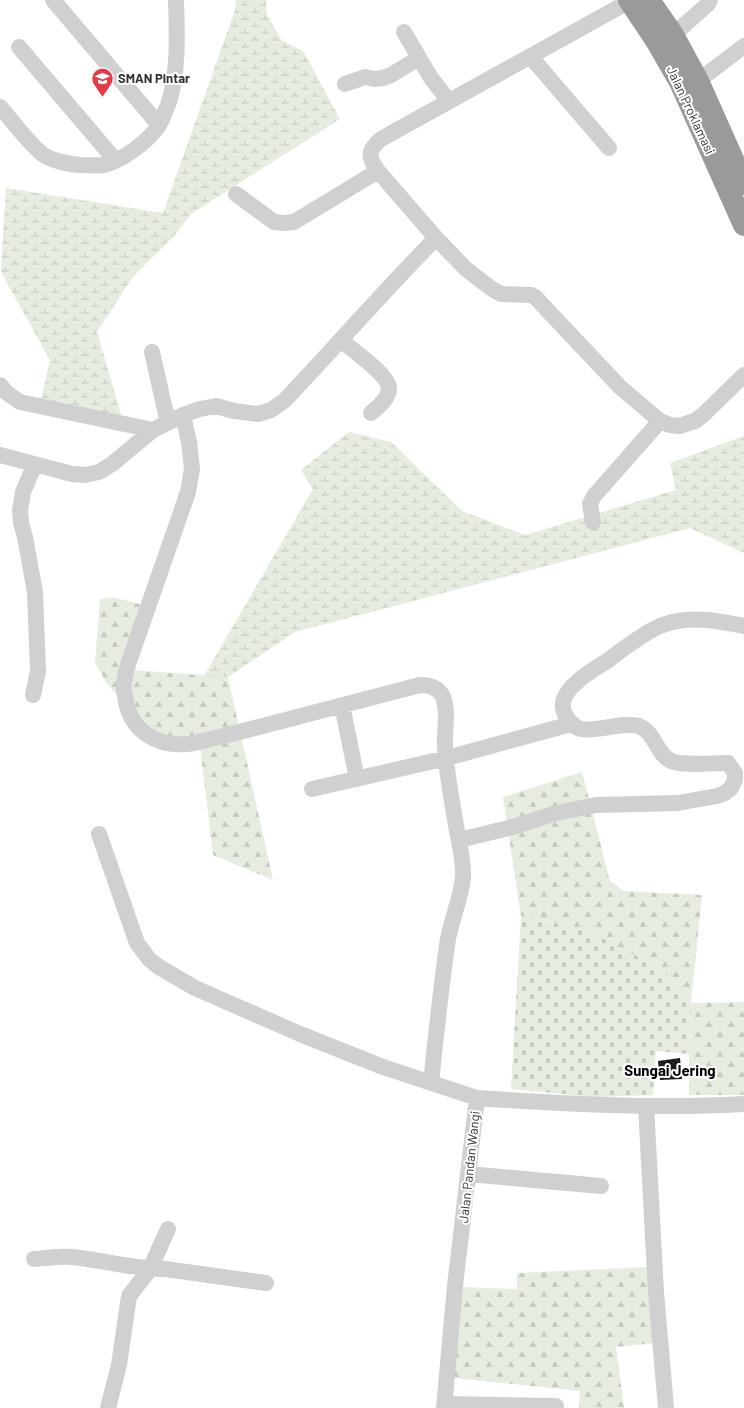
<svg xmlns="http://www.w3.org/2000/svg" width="744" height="1408" font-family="Barlow,sans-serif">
	<defs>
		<pattern id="forest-firs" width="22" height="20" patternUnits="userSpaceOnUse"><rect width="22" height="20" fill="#e6ecdf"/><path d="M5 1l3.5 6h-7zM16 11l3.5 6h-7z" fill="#c6cbc0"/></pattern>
		<pattern id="wetland-marsh" width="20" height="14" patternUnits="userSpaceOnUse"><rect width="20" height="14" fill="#e6ecdf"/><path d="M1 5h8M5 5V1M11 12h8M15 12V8" fill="none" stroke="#c6cbc0"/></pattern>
		<pattern id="cemetery-stones" width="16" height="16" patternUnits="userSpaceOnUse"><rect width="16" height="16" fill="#e6ecdf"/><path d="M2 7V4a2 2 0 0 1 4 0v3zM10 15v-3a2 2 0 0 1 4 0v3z" fill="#c6cbc0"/></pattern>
		<pattern id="building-back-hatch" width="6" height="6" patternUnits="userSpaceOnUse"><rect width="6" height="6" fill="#1a1a1a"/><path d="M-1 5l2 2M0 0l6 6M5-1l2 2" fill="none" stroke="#333"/></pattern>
	</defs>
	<rect width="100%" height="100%" fill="#fff"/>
	<path fill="url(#forest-firs)" d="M112,597L151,607L131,670L228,677L273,880L213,855L199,738L164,739L147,728L107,684L95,662L100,599Z
		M582,772L610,881L624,891L702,895L691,1003L744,1002V1095H689V1054L691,1004L586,930L521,916L503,797Z
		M648,1267L655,1343L616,1347L624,1408H579L580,1391L454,1378L459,1287L517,1289V1273Z"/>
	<path fill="url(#wetland-marsh)" d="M236,0H266L267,15L282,41L303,51L340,119L191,214L176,234L132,278L97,332L123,421L41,400L50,360L1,272L6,188L163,213L235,10Z
		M349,432L391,442L462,511L525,535L676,490L670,463L744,436V553L690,528L295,632L228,677L204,676L313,489L301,470Z"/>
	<path fill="url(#cemetery-stones)" d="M521,916L586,930L664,970L691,1004L689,1054L656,1051L653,1095L595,1097L511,1089Z"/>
	<path fill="url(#building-back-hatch)" d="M680,1058L682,1079L660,1080L658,1061Z"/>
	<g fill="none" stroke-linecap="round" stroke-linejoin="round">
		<path stroke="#d0d0d0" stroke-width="16" d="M53,0L159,125
			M630,1L381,139C367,151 368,157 378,171L436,238L466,269L492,289L501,294L531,295L535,297L620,387L660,421L670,425L679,426L695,421L703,415L744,375
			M404,32L431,78L449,101
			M673,35L708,4L710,0
			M19,47L116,161
			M530,56L609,148
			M698,81L744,46
			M345,84L365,77L374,79L383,78L391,75L419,58
			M0,107C11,119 32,148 45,156C55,161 68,164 80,165C87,165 96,166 104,165C122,161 150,140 159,125C163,119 165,111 168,105C179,74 177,32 176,0
			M236,194L274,222L284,223L294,222L378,171
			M341,340C352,350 388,374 389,388C389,399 378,407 371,413
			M152,352L168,423
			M0,385L7,393L20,402L153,430
			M183,415L189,442L192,469L188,492L131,656C128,664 125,674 124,683C123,687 124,691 125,695C128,728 154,747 187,744C198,743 209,739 220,737L420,685C430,685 439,688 443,697C449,712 444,730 445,745C446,772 452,800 456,826C459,843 464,860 463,877C461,898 452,918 448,939C441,986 436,1035 431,1083
			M0,455L72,474L85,475L99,472L112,464L153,430L183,415L200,409L216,406L234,411L258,414L271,410L284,401C335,347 384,291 436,238
			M593,522L590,504L594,496L660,421
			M33,695L38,671L35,592L25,537L21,523L20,510L23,492L35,464
			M342,705L357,779
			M312,789L447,758L571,724
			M99,834L137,943L149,959L159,967L195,988L300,1034L383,1067L477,1098
			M459,840L513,827L556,813L596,805L678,803L717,796L725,793L731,788L735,780V773L728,763C714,763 683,766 671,761C656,754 655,732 639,726C622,721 587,735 576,727C567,721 560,709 564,699C566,694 571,687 575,684C583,675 596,668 607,661C623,649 642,634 660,626C665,624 672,622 678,621C700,617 723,622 744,626
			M646,1106L656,1292L666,1408
			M468,1174L601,1186
			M34,1259C47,1258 60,1256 72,1257C103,1260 134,1269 165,1269L266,1283
			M445,1404L556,1406
			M108,1408L119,1365L129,1296L150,1269L168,1229
			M444,1408L455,1286L477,1098C566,1104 655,1109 744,1104"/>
		<path stroke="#9a9a9a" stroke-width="22" d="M629,0L657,42L680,82L744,225
			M649,0L673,35L698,81L744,184"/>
	</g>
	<defs>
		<symbol id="school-pin" viewBox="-11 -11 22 30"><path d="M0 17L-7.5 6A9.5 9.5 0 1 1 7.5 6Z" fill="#e63946" stroke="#fff"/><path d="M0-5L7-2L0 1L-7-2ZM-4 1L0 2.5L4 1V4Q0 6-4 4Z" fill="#fff"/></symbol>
	</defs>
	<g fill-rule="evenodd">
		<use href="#school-pin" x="90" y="66" width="25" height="34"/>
	</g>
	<g text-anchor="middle" stroke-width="4" stroke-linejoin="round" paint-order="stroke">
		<g font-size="13" font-weight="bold" fill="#333" stroke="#fff" text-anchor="start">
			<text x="118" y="83">SMAN Pintar</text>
		</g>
		<g font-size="13" fill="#333" stroke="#fff">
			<text transform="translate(691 110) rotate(65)" y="5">Jalan Proklamasi</text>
			<text transform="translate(469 1167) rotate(-84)" y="5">Jalan Pandan Wangi</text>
		</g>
		<g font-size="15" font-weight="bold" fill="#000" stroke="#fff">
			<text x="670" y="1076">Sungai Jering</text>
		</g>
	</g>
</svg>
